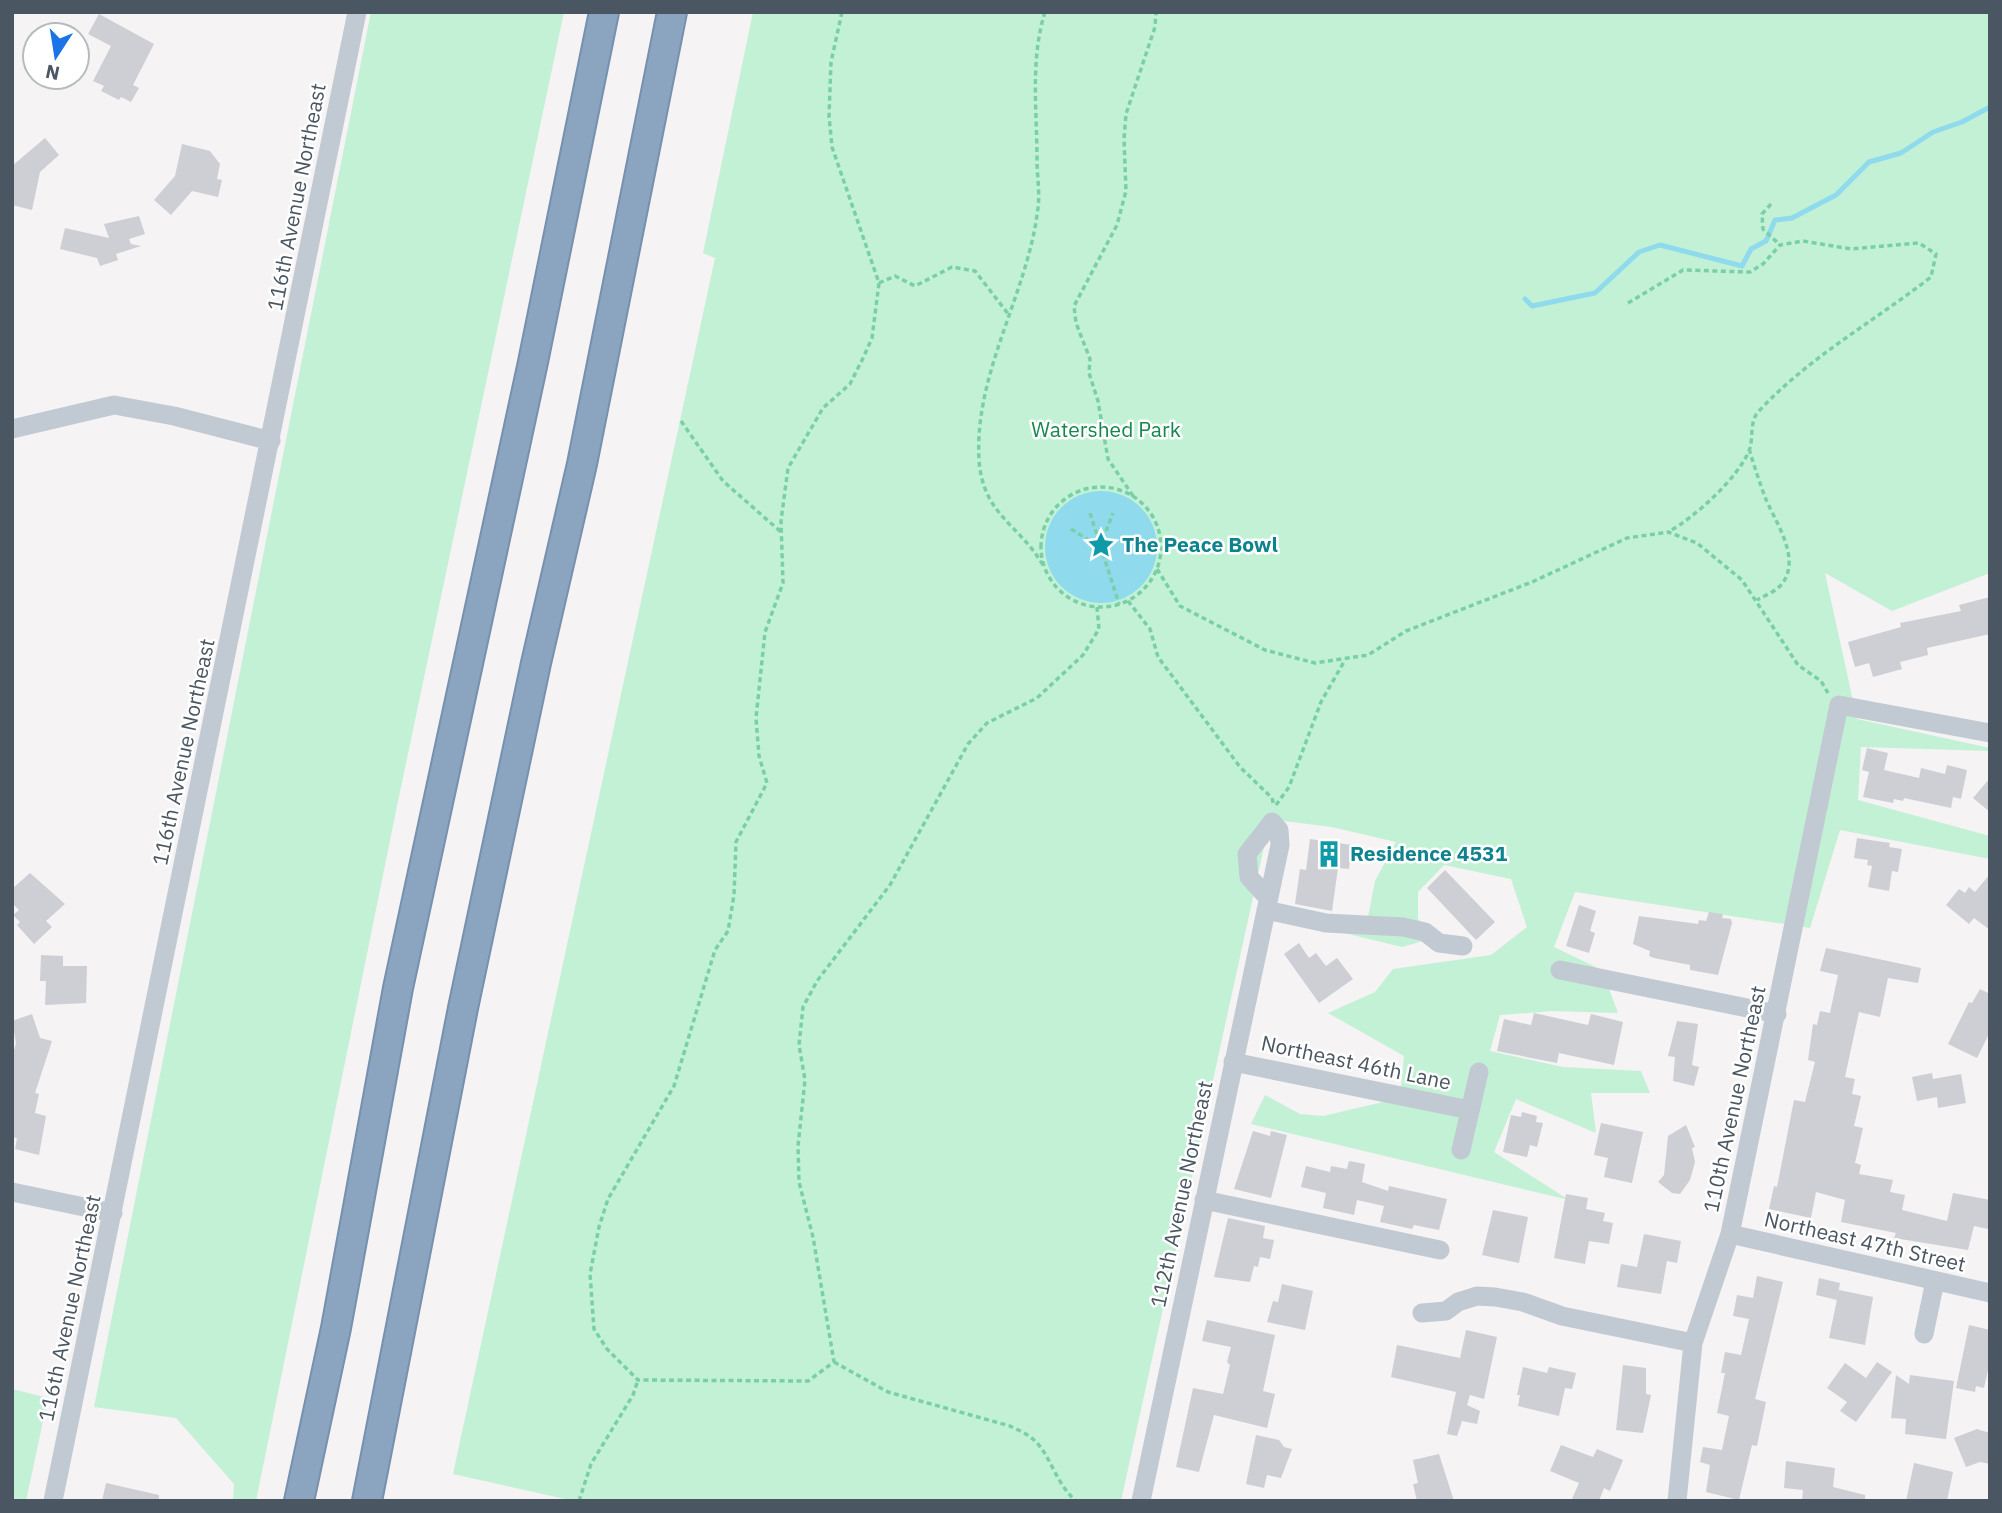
<svg xmlns="http://www.w3.org/2000/svg" width="2002" height="1513" font-family="'IBM Plex Sans',sans-serif">
	<rect width="100%" height="100%" fill="#f5f3f3"/>
	<path fill="#c3f1d5" d="M371,12H564L397,806L256,1501H233L234,1484L176,1418L94,1407Z
		M753,12H1990V573L1892,611L1825,573L1857,719L1990,748V751L1861,747L1858,800L1990,836V859L1840,830L1810,928L1575,892L1554,947L1602,970L1618,1013L1552,1011L1500,1015L1490,1051L1563,1067L1641,1071L1650,1093H1591L1596,1133L1516,1099L1494,1152L1569,1200L1251,1124L1265,1095L1300,1114L1323,1116L1400,1098L1404,1056L1328,1013L1375,992L1393,969L1491,955L1527,927L1511,879L1444,865L1418,892V919L1437,937L1402,947L1340,932L1368,917L1375,881L1396,842L1332,827L1275,820L1269,824L1121,1501H574L453,1474L715,258L703,253Z
		M12,1389L48,1398L26,1501H12Z"/>
	<path fill="#90daee" d="M1045 547a56 56 0 1 1 112 0a56 56 0 1 1-112 0Z"/>
	<g fill="none" stroke-linecap="round" stroke-linejoin="round">
		<path stroke="#90daee" stroke-width="5" d="M1525,299L1532,306L1595,293L1639,252L1660,245L1742,266L1751,249L1766,241L1775,220L1792,218L1836,195L1869,162L1901,153L1933,132L1962,122L1990,107"/>
	</g>
	<path fill="#cdcfd5" d="M99,14L154,44L133,85L139,88L131,102L121,97L119,100L101,91L104,86L93,81L111,46L88,34Z
		M45,138L59,155L40,172L32,210L12,205V166Z
		M182,144L210,151L220,164L217,179L222,180L218,197L192,191L171,215L154,200L175,176Z
		M139,216L145,234L129,239L131,244L141,246L116,254L118,260L100,266L97,258L60,249L65,228L109,238L104,224Z
		M1990,597V634L1927,648L1928,655L1900,662L1902,669L1873,677L1869,663L1855,667L1848,642L1901,627L1900,623L1961,611L1959,605Z
		M1867,748L1888,753L1884,770L1919,778L1921,768L1945,774L1947,765L1967,770L1961,799L1953,797L1951,808L1904,798L1903,801L1894,799L1893,803L1863,797L1869,772L1862,770Z
		M1990,778V812L1973,798Z
		M1857,838L1890,843L1889,847L1902,849L1898,872L1892,871L1889,891L1868,887L1872,866L1867,865L1868,860L1854,858Z
		M1310,839L1352,845L1349,869L1338,868L1332,911L1295,904L1300,869L1306,870Z
		M1445,870L1495,922L1476,940L1427,888Z
		M30,873L65,904L46,921L52,927L34,944L17,925L20,922L13,915L19,910L12,903V889Z
		M1990,874V930L1974,918L1969,924L1946,905L1959,889L1965,893L1969,887L1975,892Z
		M1579,905L1596,911L1590,931L1595,933L1589,953L1566,946Z
		M1709,912L1723,914L1722,918L1731,919L1732,923L1718,975L1690,970V965L1654,958L1649,956L1650,951L1633,944L1639,916L1698,924L1699,920L1706,921Z
		M1299,943L1309,958L1316,953L1326,966L1337,958L1353,979L1319,1003L1284,954Z
		M1826,948L1921,968L1918,983L1888,978L1880,1017L1859,1012L1845,1077L1855,1079L1852,1094L1861,1096L1854,1126L1863,1128L1855,1163L1861,1165L1859,1174L1893,1180L1890,1192L1905,1195L1902,1210L1947,1221L1953,1193L1990,1200L1988,1229L1974,1226L1968,1250L1894,1238L1896,1233L1841,1222L1845,1200L1816,1192L1811,1218L1769,1209L1774,1186L1777,1187L1794,1100L1805,1102L1815,1062L1808,1060L1813,1024L1817,1025L1820,1011L1830,1013L1838,975L1820,971Z
		M41,955L63,956V966H87L86,1003L45,1005L46,981H40Z
		M1980,989L1990,994V1032L1977,1058L1948,1044L1969,1002L1972,1003Z
		M1534,1013L1588,1025L1591,1014L1623,1022L1614,1065L1559,1053L1557,1063L1497,1051L1504,1019L1531,1025Z
		M32,1014L40,1038L52,1041L35,1093L39,1094L35,1113L46,1116L39,1155L15,1149L17,1138L12,1137V1058L16,1043L12,1021Z
		M1677,1021L1698,1024L1692,1065L1699,1067L1694,1086L1673,1081L1675,1057L1668,1056Z
		M1932,1073L1933,1079L1961,1074L1966,1103L1938,1108L1937,1097L1917,1101L1912,1077Z
		M1522,1112L1537,1116L1536,1122L1543,1123L1537,1147L1530,1145L1527,1157L1503,1152L1511,1115L1521,1117Z
		M1601,1123L1643,1132L1632,1183L1604,1177L1608,1158L1594,1155Z
		M1686,1125L1695,1147L1692,1148L1695,1162L1690,1180L1680,1194L1672,1193L1658,1182L1664,1175L1668,1136Z
		M1253,1131L1270,1136L1271,1131L1287,1135L1271,1198L1234,1189Z
		M1349,1161L1365,1164L1362,1182L1388,1191L1389,1186L1447,1199L1439,1230L1414,1225L1412,1229L1380,1222L1384,1206L1357,1200L1354,1215L1323,1208L1326,1193L1301,1187L1306,1166L1330,1172L1331,1166L1347,1169Z
		M1566,1194L1588,1198L1586,1209L1605,1213L1603,1221L1613,1223L1609,1244L1589,1241L1585,1264L1554,1258Z
		M1493,1210L1528,1217L1519,1263L1482,1255Z
		M1228,1218L1265,1226L1263,1238L1274,1240L1270,1259L1260,1257L1258,1267L1254,1266L1250,1282L1214,1277Z
		M1644,1234L1681,1241L1677,1263L1667,1261L1661,1294L1617,1287L1621,1264L1637,1267Z
		M1757,1276L1783,1282L1755,1399L1766,1402L1757,1446L1752,1445L1739,1500L1706,1492L1710,1465L1700,1462L1703,1447L1722,1450L1729,1416L1717,1413L1725,1373H1721L1725,1352L1741,1355L1749,1319L1733,1316L1737,1295L1753,1298Z
		M1819,1278L1840,1283L1837,1300L1816,1295Z
		M1282,1284L1313,1291L1305,1330L1267,1322L1273,1301L1278,1302Z
		M1839,1290L1873,1297L1865,1345L1829,1338Z
		M1207,1320L1275,1335L1263,1391L1275,1394L1267,1428L1214,1415L1199,1472L1176,1467L1193,1388L1223,1394L1230,1365L1227,1362L1231,1347L1202,1341Z
		M1969,1325L1990,1330V1361L1984,1388L1976,1386L1975,1392L1956,1388Z
		M1466,1330L1497,1337L1484,1399L1470,1395L1467,1405L1480,1411L1477,1424L1462,1421L1457,1436L1447,1434L1456,1392L1391,1377L1397,1345L1460,1358Z
		M1877,1362L1892,1372L1856,1422L1840,1411L1847,1402L1827,1388L1845,1363L1866,1378Z
		M1623,1365L1646,1368V1394L1651,1395L1643,1433L1616,1430Z
		M1523,1367L1547,1373L1549,1367L1576,1373L1572,1389L1565,1388L1559,1416L1518,1406L1520,1395H1517Z
		M1896,1375L1909,1384L1910,1375L1954,1381L1946,1439L1905,1434L1906,1419L1891,1418Z
		M1977,1429L1990,1433V1464L1980,1462L1966,1467L1954,1438Z
		M1256,1435L1279,1440L1284,1447L1292,1449L1281,1478L1267,1475L1264,1488L1246,1484Z
		M1561,1445L1593,1457L1597,1449L1623,1460L1610,1491L1604,1488L1599,1501H1571L1579,1483L1550,1471Z
		M1439,1454L1454,1501H1417L1413,1484L1418,1483L1413,1460Z
		M1786,1461L1835,1468L1833,1487L1865,1495V1501H1802L1803,1490L1784,1488Z
		M1914,1463L1953,1472L1947,1501H1906Z
		M106,1483L159,1495V1501H102Z"/>
	<g fill="none" stroke-linecap="round" stroke-linejoin="round">
		<defs>
			<path id="highway" d="M299,1501L336,1328L398,988L533,362L604,12
				M367,1501L463,1008L536,663L582,464L672,12"/>
		</defs>
		<use href="#highway" stroke="#7690ad" stroke-width="32"/>
		<path stroke="#7ad0a6" stroke-width="3.5" stroke-dasharray="5 3.5" stroke-linecap="butt" d="M842,12L831,62L829,116L832,147L879,283L872,338L864,356L850,384L823,408L788,468L781,521L783,583L765,632L756,718L759,756L767,783L736,842L734,895L728,931L715,950L674,1086L608,1199L599,1227L590,1274L594,1329L607,1349L638,1380L808,1381L834,1362L813,1237L799,1182L798,1146L805,1080L799,1045L803,1007L817,981L890,885L968,744L987,723L1037,698L1083,655L1099,629L1097,607
			M1771,204L1762,214L1763,229L1780,245
			M879,283L895,276L915,286L952,267L975,271L1009,315
			M1628,303L1683,270L1750,272L1763,264L1780,245L1803,241L1851,249L1919,243L1936,254L1931,277C1872,323 1810,356 1758,412C1750,421 1753,437 1750,448C1740,477 1694,518 1668,532
			M681,421L723,481L781,532
			M1749,449C1754,465 1759,481 1765,497C1774,520 1800,555 1784,581C1779,590 1766,595 1757,600
			M1041 547a60 60 0 1 1 120 0a60 60 0 1 1-120 0Z
			M1133,496L1108,459L1098,401L1089,373L1090,359L1076,323L1074,306L1117,225L1126,191L1124,139L1126,114L1155,27L1156,12
			M1090,513L1119,604
			M1071,529L1100,547L1113,513
			M1043,565C1018,523 983,515 979,460C974,372 1028,294 1038,208C1040,192 1037,176 1037,160C1037,110 1030,60 1045,12
			M1157,569L1180,606L1265,650L1315,663L1368,655L1406,631L1532,582L1627,538L1668,532L1697,543L1742,580L1798,665L1821,681L1828,693
			M1128,601L1150,629L1158,657L1240,767L1272,798L1274,806
			M1276,805L1289,787L1321,702L1345,660
			M834,1362L888,1392L1010,1426C1018,1430 1028,1434 1034,1440C1050,1454 1056,1484 1076,1501
			M579,1501L591,1464L633,1395L638,1380"/>
		<path stroke="#c1cad2" stroke-width="19" d="M12,429L114,405L174,416L271,441
			M1266,910L1326,923L1403,927L1425,932L1439,943L1463,946
			M1560,970L1777,1014
			M1233,1062L1470,1110
			M1461,1150L1479,1072
			M12,1192L113,1213
			M1204,1200L1440,1250
			M1730,1234L1990,1293
			M1422,1313L1446,1311L1458,1302L1477,1296L1495,1297L1523,1302L1562,1316L1693,1343
			M1924,1334L1935,1281
			M53,1501L357,12
			M1141,1501L1280,845L1279,830L1272,822L1247,854L1249,877L1268,898
			M1677,1501L1693,1343L1730,1234L1839,705L1990,733"/>
		<use href="#highway" stroke="#8ba5c1" stroke-width="28"/>
	</g>
	<defs>
		<symbol id="sight-bare" viewBox="-9 -9 18 18"><path d="M0-6L1.8-2.2L6-1.7L2.9 1.2L3.7 5.4L0 3.3L-3.7 5.4L-2.9 1.2L-6-1.7L-1.8-2.2Z" fill="#0f9aa8" stroke="#fff" stroke-width="2.5" paint-order="stroke"/></symbol>
		<symbol id="building-bare" viewBox="-9 -9 18 18"><path d="M-4-6H4V6H1V3H-1V6H-4ZM-2.5-4.3h1.7v1.8h-1.7ZM.8-4.3h1.7v1.8H.8ZM-2.5-1h1.7V.8h-1.7ZM.8-1h1.7V.8H.8Z" fill="#0f9aa8" stroke="#fff" stroke-width="2.5" paint-order="stroke"/></symbol>
	</defs>
	<g fill-rule="evenodd">
		<use href="#sight-bare" x="1082" y="526" width="38" height="38"/>
		<use href="#building-bare" x="1310" y="835" width="38" height="38"/>
	</g>
	<g text-anchor="middle" stroke-width="5" stroke-linejoin="round" paint-order="stroke">
		<g font-size="21" fill="#4a5661" stroke="#fff">
			<text transform="translate(297 197) rotate(-79)" y="7">116th Avenue Northeast</text>
			<text transform="translate(184 752) rotate(-78)" y="7">116th Avenue Northeast</text>
			<text transform="translate(1356 1063) rotate(12)" y="7">Northeast 46th Lane</text>
			<text transform="translate(1735 1099) rotate(-78)" y="7">110th Avenue Northeast</text>
			<text transform="translate(1182 1194) rotate(-78)" y="7">112th Avenue Northeast</text>
			<text transform="translate(1865 1242) rotate(13)" y="7">Northeast 47th Street</text>
			<text transform="translate(70 1308) rotate(-78)" y="7">116th Avenue Northeast</text>
		</g>
		<g font-size="21" fill="#17864f" stroke="#fff">
			<text x="1106" y="437">Watershed Park</text>
		</g>
		<g font-size="21" font-weight="bold" fill="#0d838f" stroke="#fff" text-anchor="start">
			<text x="1122" y="552">The Peace Bowl</text>
			<text x="1350" y="861">Residence 4531</text>
		</g>
	</g>
	<rect width="2002" height="1513" fill="none" stroke="#4a5661" stroke-width="28"/>
	<g transform="translate(56 56) rotate(192)"><circle r="33" fill="#ffffff" stroke="#b7bbc0" stroke-width="2"/>
	<path d="M0-5L12 26L0 18L-12 26Z" fill="#1a73e8"/>
	<text y="-10" font-size="19" font-weight="bold" text-anchor="middle" fill="#4a5661">N</text>
	</g>
</svg>
